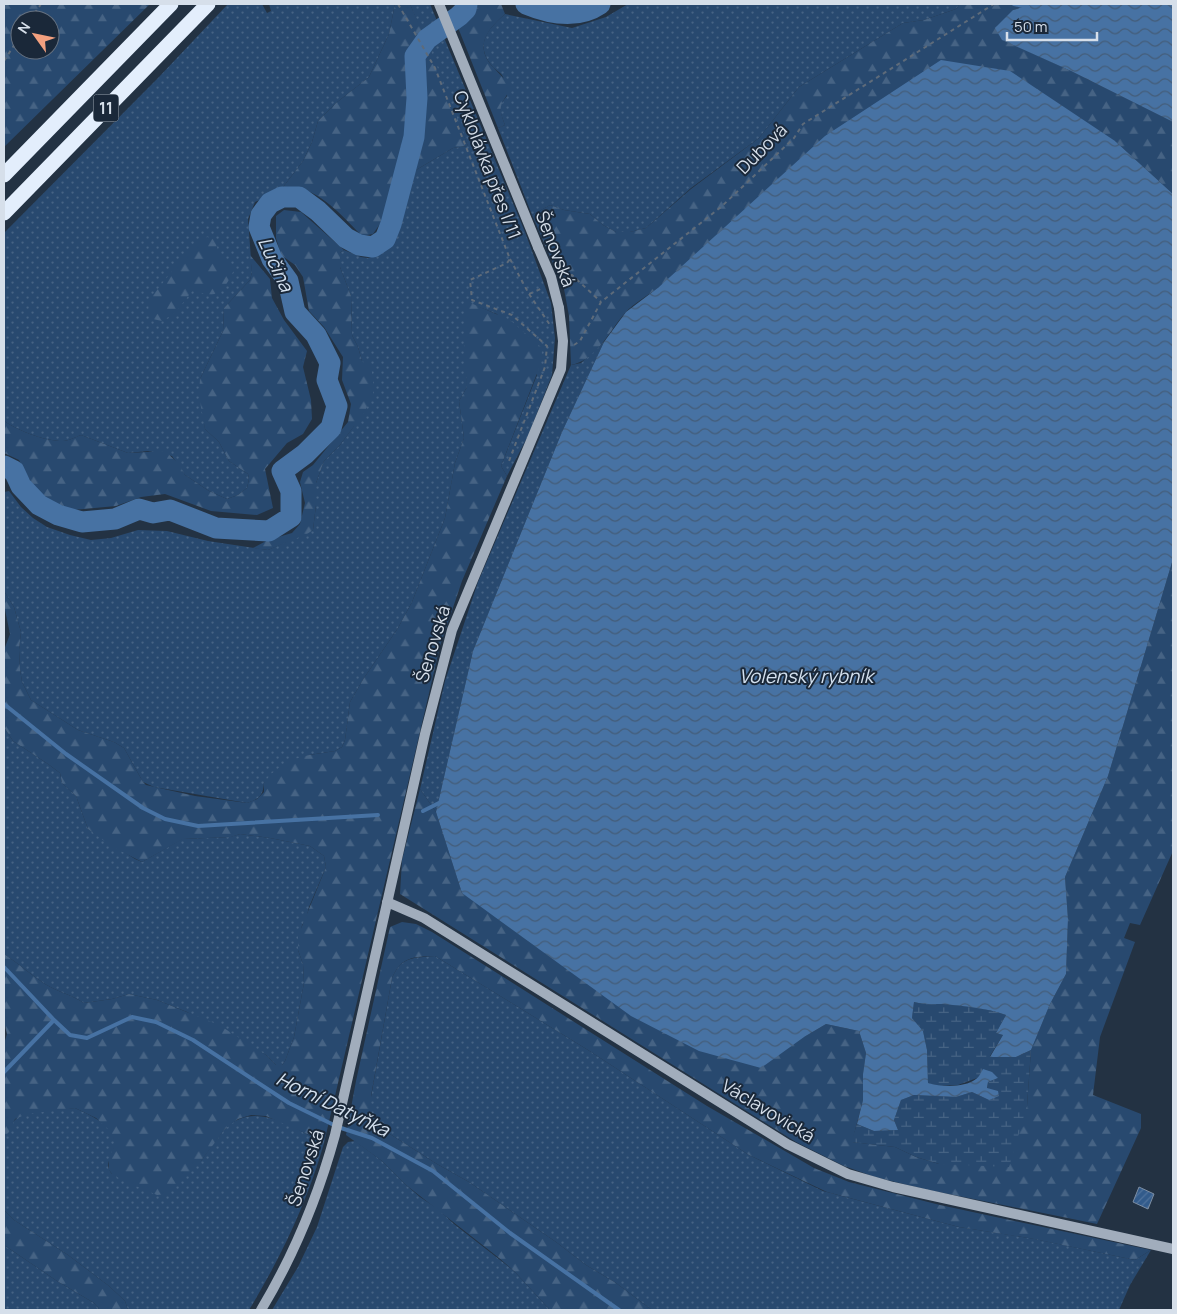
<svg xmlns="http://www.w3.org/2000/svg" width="1177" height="1314" font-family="Manrope,sans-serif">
	<defs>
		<pattern id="grass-dots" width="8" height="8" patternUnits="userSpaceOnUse" patternTransform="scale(1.25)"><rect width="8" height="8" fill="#28496f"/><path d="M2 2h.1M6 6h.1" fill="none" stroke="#466384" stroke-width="1.8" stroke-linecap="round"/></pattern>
		<pattern id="forest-firs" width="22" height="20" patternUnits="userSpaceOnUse" patternTransform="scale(1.25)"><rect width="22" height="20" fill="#28496f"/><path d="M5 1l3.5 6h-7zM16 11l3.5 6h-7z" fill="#466384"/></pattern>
		<pattern id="wetland-marsh" width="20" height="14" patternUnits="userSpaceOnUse" patternTransform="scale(1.25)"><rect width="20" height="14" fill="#28496f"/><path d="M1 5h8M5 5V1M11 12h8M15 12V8" fill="none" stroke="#466384"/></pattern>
		<pattern id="water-waves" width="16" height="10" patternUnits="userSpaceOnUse" patternTransform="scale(1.25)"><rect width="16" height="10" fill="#4772a3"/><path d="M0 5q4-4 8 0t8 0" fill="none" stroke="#445d79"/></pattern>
		<pattern id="building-hatch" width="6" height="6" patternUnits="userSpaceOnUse" patternTransform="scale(1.25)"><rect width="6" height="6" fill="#325b8b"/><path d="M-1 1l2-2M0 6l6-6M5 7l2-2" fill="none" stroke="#4f729c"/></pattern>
	</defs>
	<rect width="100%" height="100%" fill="#233243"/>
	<path fill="url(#grass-dots)" d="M228,4H262L267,13L271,11L269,4H395L389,34L369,77L336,103L318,121L312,142L303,161L280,191L255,202L248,219L252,272L250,280L224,308L223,331L200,379L205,429L219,442L229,461L248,474L249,479L247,488L238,495L227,499L209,491L185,475L172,456L148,451L128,453L81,435C76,437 68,441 63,441C44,441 19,431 4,421V233L159,77Z
		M410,4H430L525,232L551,303L555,338L552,375L528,436L507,476L501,466L537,375L497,314L466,302L467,387L459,401L464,438L455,463L445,518L412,602L398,628L364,678L350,702L345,740L342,747L335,751L309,755L264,783C263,796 259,799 247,803L154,787L143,782L124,748L114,742L78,730L31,700L22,682L20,669L19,650L21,632L17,618L14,607L4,591V492L9,491L21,507L33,518L47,527L70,535L91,540L111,538L138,530L167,531L208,541L268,550L313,530L316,505V483L324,461L340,445L354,426L362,361L358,347L352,335L351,296L340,267V253L344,250L361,257L368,258L377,255L384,250L391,240L411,173L453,148L468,146Z
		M628,4H960L956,9L924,20L903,23L799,87L759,138L691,188L646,228L630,232H616L603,225L590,214L564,210L550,205L532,215L498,128L505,125C500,111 497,107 507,96C506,90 506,81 503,77C501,72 495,70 492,66C474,44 488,29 505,14L572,28L606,17Z
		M604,342L562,432L473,651L436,812L420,789L445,681L478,582L571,365L581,363Z
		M4,727L13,741L48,764L60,773L62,783L76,796L88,829L135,859L142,862L182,839L230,837L240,834L270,838L310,846L324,856L326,867L309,907L306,919L302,925L298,950L303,964L304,983L294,1037L285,1061L282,1065H276L266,1055L187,1012L157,1000L129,994L112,999L84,1003C72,995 58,992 45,984C31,975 18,963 4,954Z
		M435,956L588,1050L749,1155L823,1191L959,1227L1035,1239L1135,1260L1151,1250L1130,1285L1119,1310H652L616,1283L586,1265L556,1242L469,1182L437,1164L382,1129L371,1112V1097L392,978C402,956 413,958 435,956Z
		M75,1108C89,1115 120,1127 114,1148C111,1158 104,1165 112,1174L201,1161C208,1151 216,1140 224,1130C254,1098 294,1129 324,1143C307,1203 281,1257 249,1310H128L125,1301L109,1286L68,1255L14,1220L4,1210V1137C9,1132 10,1126 14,1121C23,1109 61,1109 75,1108Z
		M355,1141L382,1161L406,1185L420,1197L438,1209L454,1224L514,1271L550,1310H272L298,1267L317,1227L343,1147L348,1142Z
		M4,1245L57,1281L94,1303L100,1310H4Z"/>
	<path fill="url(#forest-firs)" fill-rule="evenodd" d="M4,4H150L4,147ZM20,20H50V50H20Z
		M395,4H410L425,38L412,57L414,97L413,120L382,221L373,234L362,236C347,221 322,192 300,189C293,188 286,190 280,191L303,161L312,142L318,121L336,103L369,77L389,34Z
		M475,4H501L505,14C488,29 474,45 492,66C498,73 505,79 511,86C503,106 496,101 505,125L498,128L457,25L474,11Z
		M960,4H1033L1013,10L1002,39L1071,71L1173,122V194L1115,141L659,287C649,295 634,303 625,313C609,331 597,360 571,365L569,316L564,289L532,215L550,205L564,210L590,214L603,225L616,232H630L646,228L691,189L759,138L799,87L903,23L924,20L956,9Z
		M428,43L468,146L453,148L411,173L418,137L420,93L418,57Z
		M284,210L301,212L344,250L340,253V267L351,296L352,335L358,347L362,361L371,368L373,378V394L364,413L340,445L324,461L316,483V505L313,530L307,534L268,550L253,548L268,540L292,533L300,524L305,503L300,482L303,472L313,465L348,422L351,404L342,380L343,357L324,327L309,311L303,277L295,265L281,255L276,238V216Z
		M207,237L215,239L220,259L231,264L234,270C224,290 219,301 193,290L175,313L162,321L153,319L148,311L150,299L192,246Z
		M250,255L270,279L272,298L284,320L307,351L303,367L311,400L312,419L303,434L287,443L265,469L273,508L257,515L211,511L165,494L141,497L116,506L73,510L43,498L26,475L19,460L4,453V421C19,431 44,441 63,441C68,441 76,437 81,435L128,453L165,451L179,464L185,475L209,491L227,499L238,495L247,488L249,479L248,474L229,461L219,442L205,429L199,396L200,379L223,331L224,308L250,280L252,272Z
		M466,301L510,320L542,348L541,363L501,466L507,476L462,581L440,646L324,1143L309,1135L266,1116L251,1115L238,1119L225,1129L201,1161L167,1194L157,1195L122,1180L112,1174L109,1170V1157L114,1147V1139L108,1129L96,1118L75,1108L27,1114L15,1119L9,1132L4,1137V1044L7,1034L4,1022V954C18,963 31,975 45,984C58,992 72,995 84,1003L112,999L129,994L157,1000L219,1025L266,1055L276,1065H282L285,1061L294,1037L304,983L303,964L298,950V936L326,867L324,856L310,846L270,838L240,834L231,837L183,839L142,862L111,846L88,829L76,796L62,783L60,773L48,764L13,741L4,727V650L10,634L4,605V591L14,607L17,618L21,632L19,650L20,669L22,682L31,700L78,730L114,742L124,748L143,782L146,785L195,796L247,803L257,799L264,792V783L271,774L288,761L309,755L335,751L342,747L345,740L350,702L364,678L398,628L412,602L445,518L455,463L464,438L459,401L467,387L464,343Z
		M1173,559V851L1140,925L1130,923L1124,938L1135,942L1100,1037L1093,1095L1141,1114V1128L1097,1224L924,1189L875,1177L844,1166L796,1142L400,894L402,860L420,789L436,812L462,893L804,1037L826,1024L859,1031L866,1053L863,1074V1100L852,1142L895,1147L916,1157L939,1164L1027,1106L1031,1050L1050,1004L1066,974L1068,919L1065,877L1108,776Z
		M402,922L416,924L432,932L707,1106L814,1168L849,1182L940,1205L1151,1250L1135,1260L1034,1239L959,1227L827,1192L749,1155L588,1050L435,956C413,957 402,956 392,978L371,1096V1112L382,1129L437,1164L469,1182L556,1242L586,1265L616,1283L652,1310H550L514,1271L499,1258L406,1185L382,1161L346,1135L356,1081L390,927Z
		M4,1210L14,1220L68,1255L109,1286L125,1301L128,1310H100L94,1303L57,1281L4,1245Z"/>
	<path fill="url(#wetland-marsh)" d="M914,1002C924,1005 932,1004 941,1004C963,1005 986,1008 1006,1015L996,1033L1003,1035L990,1056L1016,1057L1031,1050L1027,1106L1009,1167L939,1164L916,1157L895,1147L851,1142L857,1124L874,1131L898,1130L894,1120L901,1100L914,1095L956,1097L972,1092L989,1100L987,1089L988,1082L998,1078H977L958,1085L936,1086L928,1083L927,1050L923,1031L912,1018Z"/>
	<path fill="url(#water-waves)" d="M1033,4H1173V122L1071,71L1002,40L995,28L1013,10Z
		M941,60L1010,71L1115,141L1173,194V559L1108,776L1065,877L1068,919L1066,974L1050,1004L1031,1050L1016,1057H990L1003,1035L996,1033L1006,1015C986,1008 964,1006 942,1004C932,1004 925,1005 914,1002L912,1018L923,1031L927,1050L928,1083C942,1087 964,1088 976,1079C979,1077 981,1073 983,1069L992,1072L998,1078L988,1082L987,1088L998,1091L999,1096L989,1100L972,1092L956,1097L914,1095L901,1100L894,1120L898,1130L874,1131L857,1124L863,1100V1074L866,1053L859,1031L826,1024L804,1037L761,1068L699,1051L631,1016L462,893L436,812L473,651L562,432L604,342L626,312L659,287L825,136Z"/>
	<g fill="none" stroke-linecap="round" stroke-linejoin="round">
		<path stroke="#4772a3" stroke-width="4" d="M1014,4L1028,7
			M4,704L66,754L143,808L165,819L198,826L378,815
			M423,811L441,802
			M4,967L54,1020L70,1035L87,1038L132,1017L156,1022L193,1040L289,1103L338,1127L372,1138L433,1171L510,1233L619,1310
			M4,1072L54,1020"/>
		<path stroke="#4772a3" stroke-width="21" d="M526,4C550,14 578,19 600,4
			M4,466L14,471L21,486L39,505L58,515L82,522L115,519L139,509L153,513L170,510L216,528L269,531L291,517V491L282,471L305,454L331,428L337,406L327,380L330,363L316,335L295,312L288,281L272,259L259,227L261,215L270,203L282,197H299L318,211L346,238L359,245L373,247L385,239L391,224L414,137L417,98L415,56L427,39L459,16L466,9L467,4"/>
	</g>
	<path fill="url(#building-hatch)" stroke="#7d8ea3" d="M1139,1187L1154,1194L1148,1209L1133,1202Z"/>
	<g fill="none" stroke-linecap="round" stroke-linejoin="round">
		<path stroke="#5e6b7a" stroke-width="2" stroke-dasharray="4 4" stroke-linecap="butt" d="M398,4L435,68L510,259L507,263L470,280L472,300L512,315L547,346L545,367L509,461
			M30,20L41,4
			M4,61L20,36
			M510,259L529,294L543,288
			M563,279L572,275L601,302
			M529,294L550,325
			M574,345L580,341L601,302L721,207L794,138L803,124L994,4"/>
		<path stroke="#a1adbc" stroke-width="10" d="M439,4L538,247
			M387,902L424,918L787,1144L848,1174L893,1187L1173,1249
			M261,1310C294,1255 318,1197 335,1135L425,734L452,630L561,369L563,341L559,308"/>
		<path stroke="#e3eefc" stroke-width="15" d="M4,175L171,4
			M4,213L208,4"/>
		<path stroke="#a1adbc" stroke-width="10" d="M538,247L551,277L559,308"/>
	</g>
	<g text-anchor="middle" stroke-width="4" stroke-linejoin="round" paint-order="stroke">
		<rect fill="#1a2839" stroke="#9ea8b5" stroke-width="1" x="93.5" y="94.5" width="25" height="27" rx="4"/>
		<g font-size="16" font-weight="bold" fill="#d6dfea">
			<text x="106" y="114">11</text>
		</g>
		<g font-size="18" fill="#d6dfea" stroke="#1a2839">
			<text transform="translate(762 149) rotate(-45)" y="6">Dubová</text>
			<text transform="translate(487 165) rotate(69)" y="6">Cyklolávka přes I/11</text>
			<text transform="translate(555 249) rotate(69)" y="6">Šenovská</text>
			<text transform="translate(433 644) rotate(-73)" y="6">Šenovská</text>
			<text transform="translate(768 1111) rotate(31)" y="6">Václavovická</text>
			<text transform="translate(306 1168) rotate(-72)" y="6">Šenovská</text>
		</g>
		<g font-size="19" font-style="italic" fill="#d4e1ef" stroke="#1a2839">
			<text transform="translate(276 264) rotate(65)" y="7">Lučina</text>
			<text x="806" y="683">Volenský rybník</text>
			<text transform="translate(333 1104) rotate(26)" y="7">Horní Datyňka</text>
		</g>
	</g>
	<rect width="1177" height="1314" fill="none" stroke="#d6dfea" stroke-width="10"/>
	<g transform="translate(35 35) rotate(303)"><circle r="24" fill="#1a2839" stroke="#657180"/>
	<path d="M0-4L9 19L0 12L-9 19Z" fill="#f2a07f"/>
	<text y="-8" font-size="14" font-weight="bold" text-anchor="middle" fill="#d6dfea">N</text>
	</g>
	<path d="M1007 32v8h90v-8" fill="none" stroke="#d6dfea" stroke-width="2.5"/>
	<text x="1014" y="32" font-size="15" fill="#d6dfea" stroke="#1a2839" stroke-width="4" paint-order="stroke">50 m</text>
</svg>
